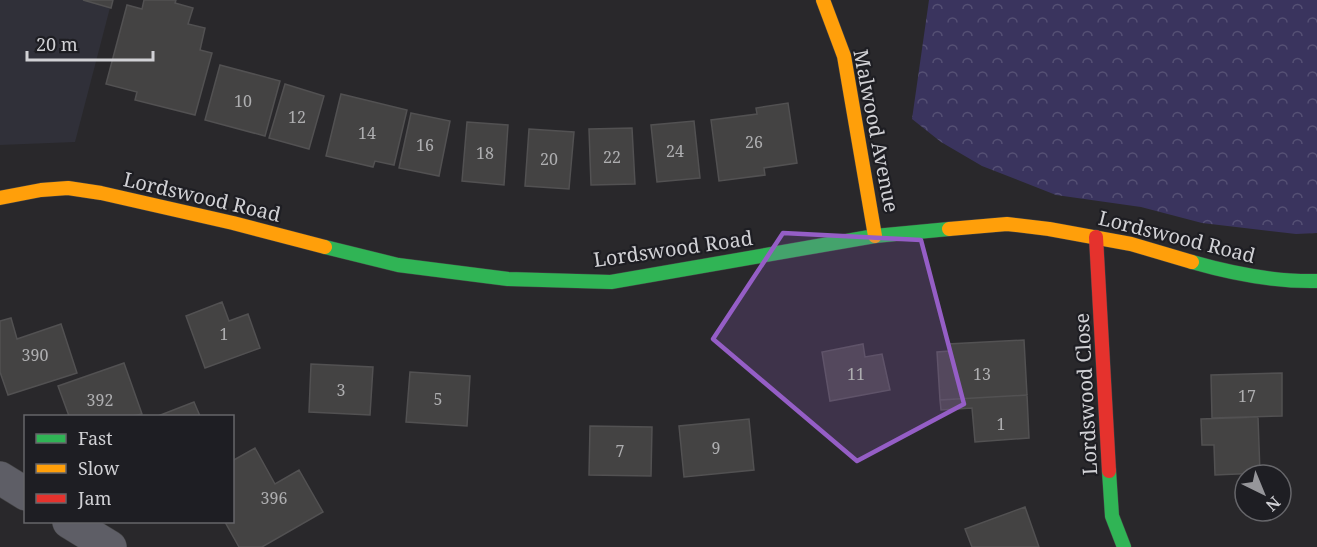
<svg xmlns="http://www.w3.org/2000/svg" width="1317" height="547" font-family="'Noto Serif',serif">
	<defs>
		<pattern id="forest-crowns" width="20" height="18" patternUnits="userSpaceOnUse" patternTransform="scale(1.5)"><rect width="20" height="18" fill="#3a345e"/><path d="M2 6a3 3 0 1 1 6 0M12 15a3 3 0 1 1 6 0" fill="none" stroke="#555074"/></pattern>
	</defs>
	<rect width="100%" height="100%" fill="#29282b"/>
	<path fill="#303039" d="M0,0H112L75,142L0,145Z"/>
	<path fill="url(#forest-crowns)" d="M929,0H1317V233L1296,234L1202,223L1141,207L1056,195L982,166L941,142L912,119Z"/>
	<path fill="#444343" stroke="#525152" stroke-width="1.5" d="M83,0H113L111,8Z
		M144,0H176L175,3L193,8L188,24L205,28L200,50L212,53L195,115L135,100L137,92L106,84L127,5L142,9Z
		M220,65L280,81L265,136L205,120Z
		M285,84L324,96L309,149L269,138Z
		M341,94L407,110L394,165L375,161L373,167L326,156Z
		M788,103L797,163L764,168L765,175L719,181L711,120L757,114L756,108Z
		M411,113L450,121L439,176L399,168Z
		M694,121L700,178L657,182L651,125Z
		M467,122L508,125L504,185L462,181Z
		M632,128L635,184L591,185L589,129Z
		M529,129L574,132L569,189L525,186Z
		M222,302L229,321L248,314L260,348L205,368L186,316Z
		M11,318L17,339L61,324L77,373L8,395L0,372V321Z
		M1024,340L1027,395L940,400L937,352L949,351L948,344Z
		M863,344L865,357L882,354L890,390L830,401L822,352Z
		M124,363L142,414L133,416H69L58,386Z
		M311,364L373,367L370,415L309,412Z
		M410,372L470,376L467,426L406,422Z
		M1282,373V416L1212,418L1211,375Z
		M1027,395L1029,438L975,442L972,408L941,410L940,400Z
		M194,402L200,416H158Z
		M1258,417L1260,473L1215,475L1214,445H1202L1201,419Z
		M749,419L754,470L684,477L679,426Z
		M590,426L652,427L651,476L589,475Z
		M255,448L275,484L299,470L323,512L262,547H239L225,522H232V461Z
		M1025,507L1039,547H972L965,529Z"/>
	<g fill="none" stroke-linecap="round" stroke-linejoin="round">
		<defs>
			<path id="street" d="M0,478L26,494
				M69,522L110,547"/>
			<path id="fast" d="M325,247L398,265L508,279L611,282L875,236L949,229
				M1192,262C1234,274 1274,282 1317,281
				M1109,471L1112,516L1124,547"/>
			<path id="slow" d="M823,0L844,56L875,236
				M0,198L41,190L68,188L101,193L233,223L325,247
				M949,229L1007,224L1049,229L1131,244L1192,262"/>
			<path id="jam" d="M1096,237L1109,471"/>
		</defs>
		<use href="#street" stroke="#444445" stroke-width="34"/>
		<use href="#fast" stroke="#444445" stroke-width="15"/>
		<use href="#slow" stroke="#444445" stroke-width="15"/>
		<use href="#jam" stroke="#444445" stroke-width="15"/>
		<use href="#street" stroke="#5e5e66" stroke-width="33"/>
		<use href="#fast" stroke="#30b455" stroke-width="14"/>
		<use href="#slow" stroke="#ff9f0a" stroke-width="14"/>
		<use href="#jam" stroke="#e5322d" stroke-width="14"/>
	</g>
	<path fill="#955ec6" fill-opacity="0.2" stroke="#955ec6" stroke-width="4.5" stroke-linejoin="round" d="M783,233L921,240L964,404L857,461L713,339Z"/>
	<g text-anchor="middle" stroke-width="4.5" stroke-linejoin="round" paint-order="stroke">
		<g font-size="16" fill="#aeaeb0">
			<text x="243" y="107">10</text>
			<text x="297" y="123">12</text>
			<text x="367" y="139">14</text>
			<text x="754" y="148">26</text>
			<text x="425" y="151">16</text>
			<text x="675" y="157">24</text>
			<text x="485" y="159">18</text>
			<text x="612" y="163">22</text>
			<text x="549" y="165">20</text>
			<text x="224" y="340">1</text>
			<text x="35" y="361">390</text>
			<text x="856" y="380">11</text>
			<text x="982" y="380">13</text>
			<text x="341" y="396">3</text>
			<text x="1247" y="402">17</text>
			<text x="438" y="405">5</text>
			<text x="100" y="406">392</text>
			<text x="1001" y="430">1</text>
			<text x="716" y="454">9</text>
			<text x="620" y="457">7</text>
			<text x="274" y="504">396</text>
		</g>
		<g font-size="20" fill="#d1d1d5" stroke="#1e1e23">
			<text transform="translate(876 131) rotate(79)" y="7">Malwood Avenue</text>
			<text transform="translate(202 197) rotate(13)" y="7">Lordswood Road</text>
			<text transform="translate(1177 237) rotate(14)" y="7">Lordswood Road</text>
			<text transform="translate(673 249) rotate(-8)" y="7">Lordswood Road</text>
			<text transform="translate(1086 394) rotate(-93)" y="7">Lordswood Close</text>
		</g>
	</g>
	<rect x="24" y="415" width="210" height="108" fill="#1e1e23" stroke="#66666a" stroke-width="1.5"/>
	<rect x="36" y="434" width="30" height="9" fill="#30b455" stroke="#66666a" stroke-width="1.5"/>
	<text x="78" y="445" font-size="18" fill="#d1d1d5">Fast</text>
	<rect x="36" y="464" width="30" height="9" fill="#ff9f0a" stroke="#66666a" stroke-width="1.5"/>
	<text x="78" y="475" font-size="18" fill="#d1d1d5">Slow</text>
	<rect x="36" y="494" width="30" height="9" fill="#e5322d" stroke="#66666a" stroke-width="1.5"/>
	<text x="78" y="505" font-size="18" fill="#d1d1d5">Jam</text>
	<g transform="translate(1263 493) rotate(137)"><circle r="28" fill="#1e1e23" stroke="#66666a" stroke-width="1.5"/>
	<path d="M0-4.5L10 22L0 15L-10 22Z" fill="#96969a"/>
	<text y="-9" font-size="16" font-weight="bold" text-anchor="middle" fill="#d1d1d5">N</text>
	</g>
	<path d="M27 51v9h126v-9" fill="none" stroke="#d1d1d5" stroke-width="3"/>
	<text x="36" y="51" font-size="18" fill="#d1d1d5" stroke="#1e1e23" stroke-width="4.5" paint-order="stroke">20 m</text>
</svg>
